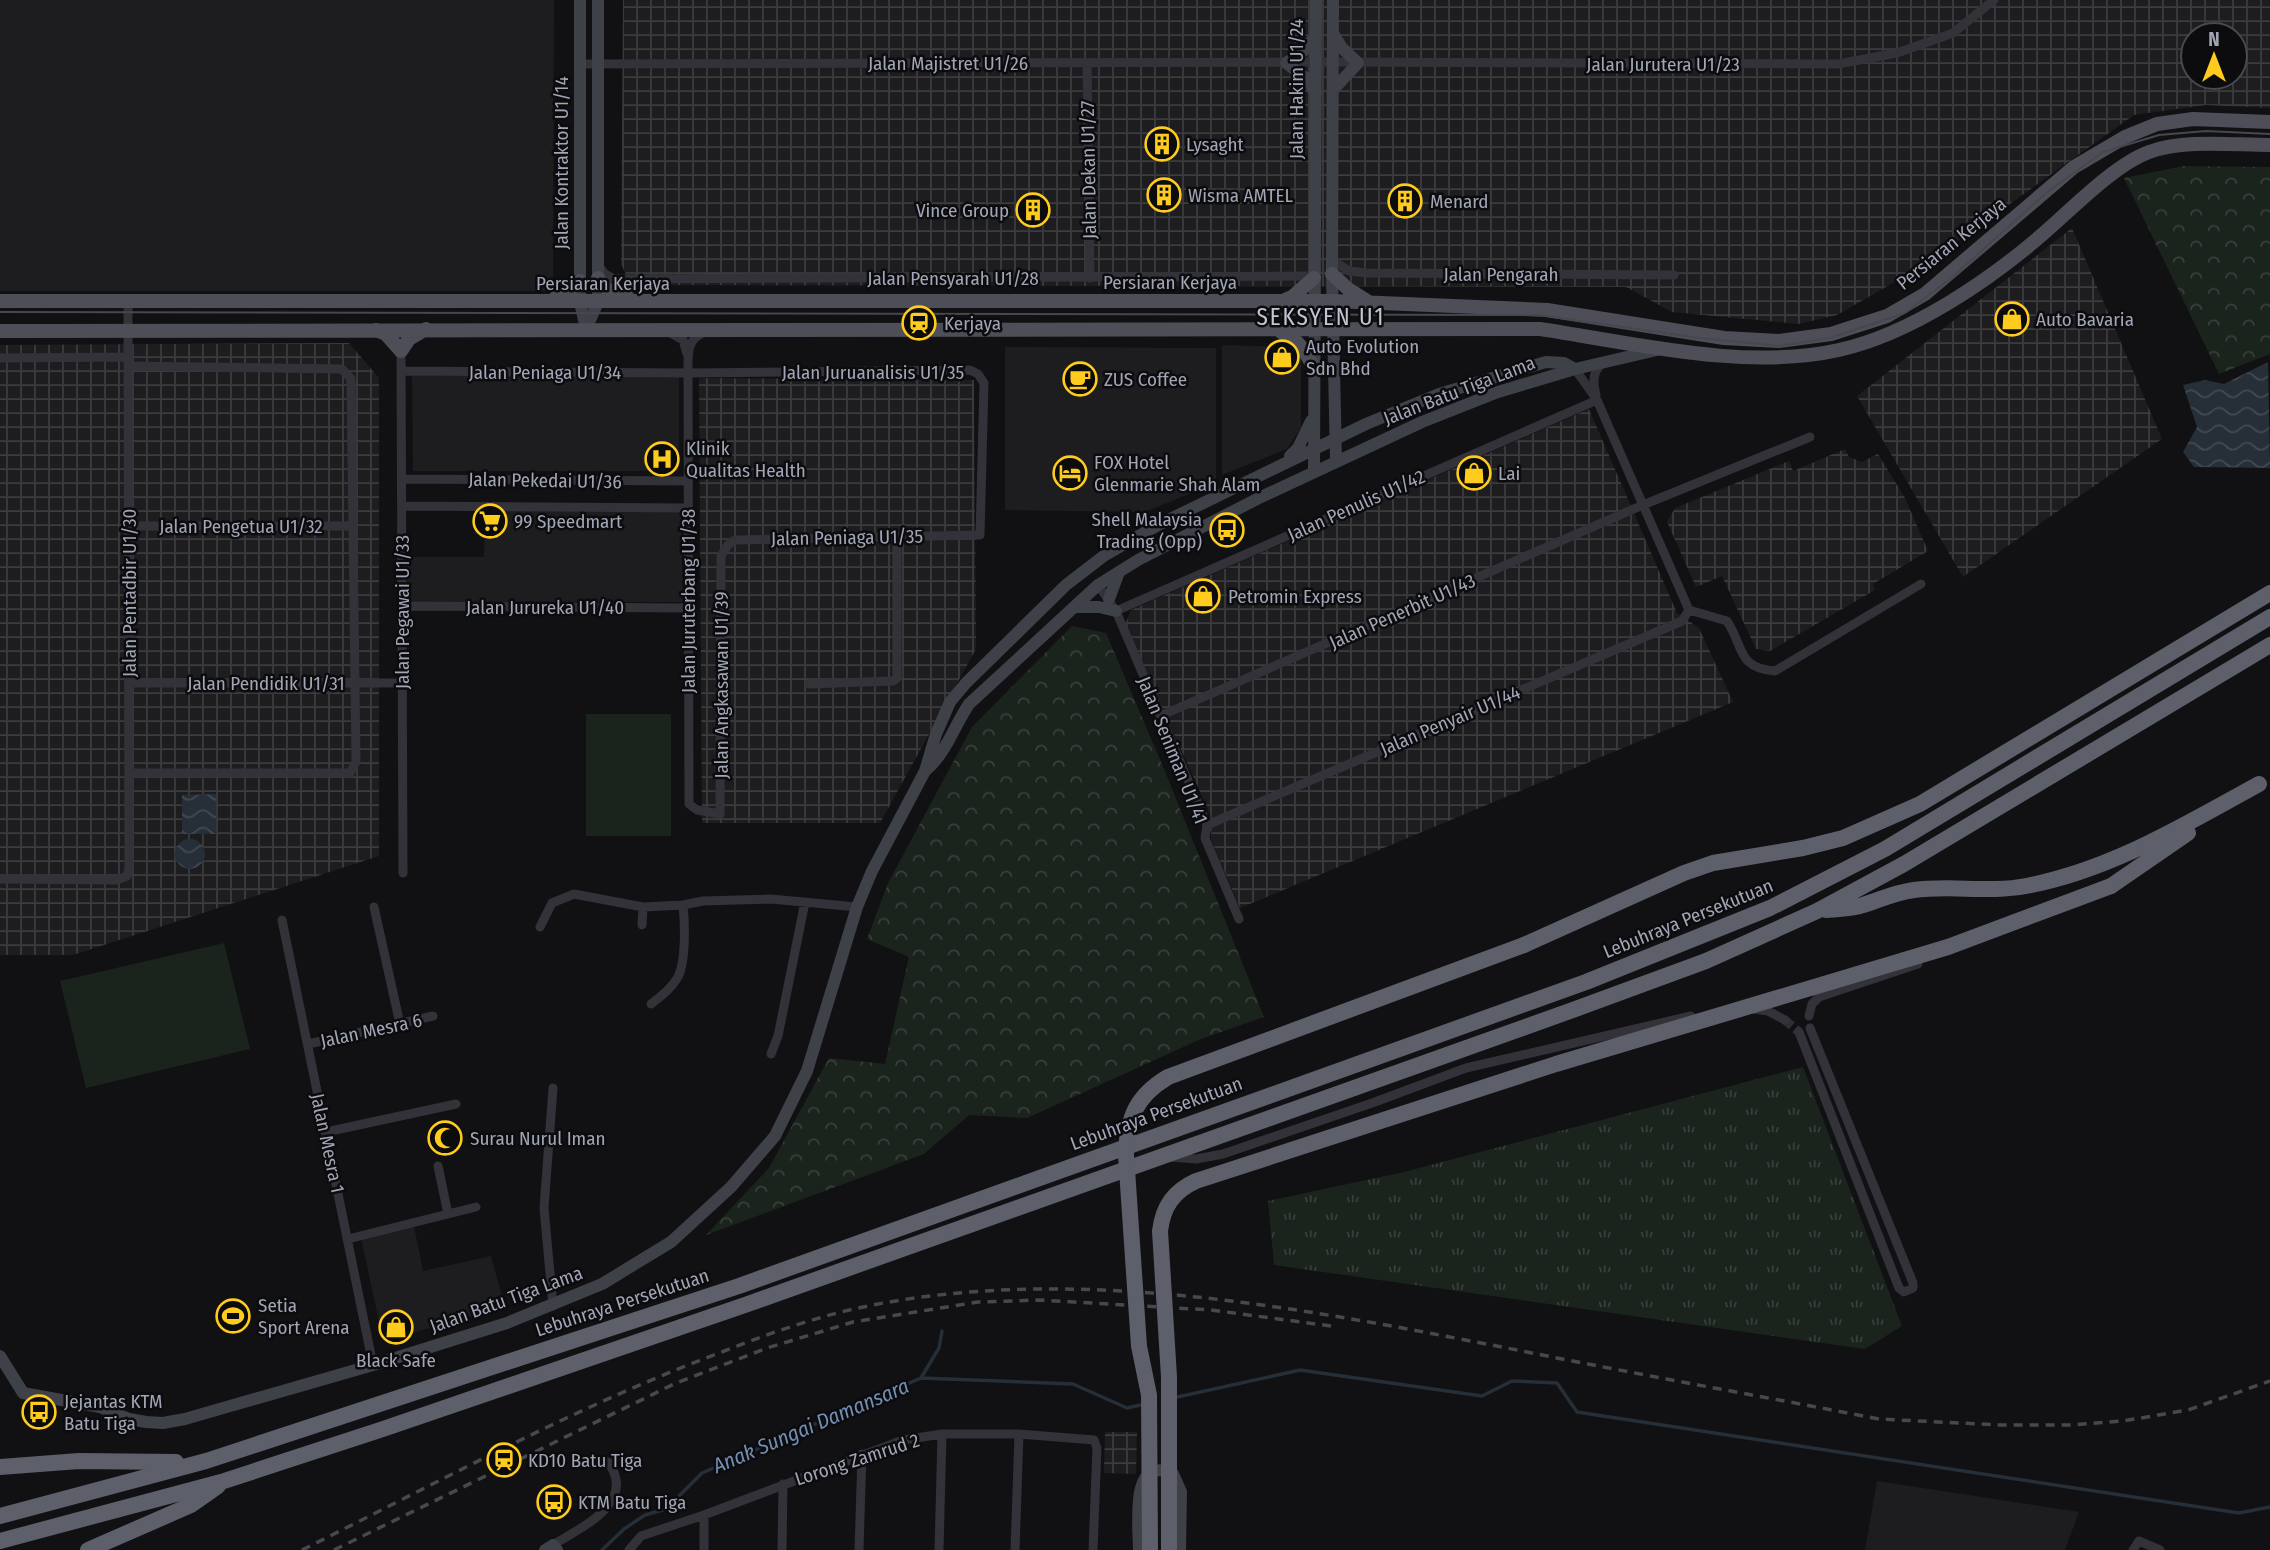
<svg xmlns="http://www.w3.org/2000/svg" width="2270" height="1550" font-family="'Fira Sans Condensed',sans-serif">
	<defs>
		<pattern id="industrial-grid" width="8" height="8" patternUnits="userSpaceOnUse" patternTransform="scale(1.75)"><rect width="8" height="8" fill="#1d1d20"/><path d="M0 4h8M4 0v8" fill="none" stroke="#3b3b3e"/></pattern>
		<pattern id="grass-tufts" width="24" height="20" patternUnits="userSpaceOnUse" patternTransform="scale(1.75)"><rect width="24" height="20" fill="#1b231d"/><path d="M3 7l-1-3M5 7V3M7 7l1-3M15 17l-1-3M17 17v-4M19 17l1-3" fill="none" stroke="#39403c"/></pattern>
		<pattern id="forest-crowns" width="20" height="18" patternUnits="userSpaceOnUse" patternTransform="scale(1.75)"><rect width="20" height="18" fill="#1b231d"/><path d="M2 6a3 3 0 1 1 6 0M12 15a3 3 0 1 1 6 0" fill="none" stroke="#39403c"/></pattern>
		<pattern id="water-waves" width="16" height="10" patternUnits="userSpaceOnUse" patternTransform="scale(1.75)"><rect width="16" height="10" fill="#262e37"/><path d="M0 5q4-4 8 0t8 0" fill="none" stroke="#424952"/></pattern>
	</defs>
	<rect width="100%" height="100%" fill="#111113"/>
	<path fill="#1d1d20" d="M0,0H554L553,291H0Z
		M1222,345L1294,347L1301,358V428L1287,449L1222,475Z
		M1005,347L1216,348V483L1145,512L1005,510Z
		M412,376H679V471H413Z
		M485,511L681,512L683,602H407V557H484Z
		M414,1226L423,1271L491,1256L505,1307L390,1339L381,1331L361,1238Z
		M1877,1481L2079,1512L2065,1550H1865Z"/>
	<path fill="url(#industrial-grid)" fill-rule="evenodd" d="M623,0H2270V108L2206,105L2134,115L1926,264L1837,315L1798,324L1672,312L1626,287L631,285L621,264ZM2193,35H2235V77H2193Z
		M2072,228L2162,439L1963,577L1857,396Z
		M349,343L379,378V856L73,955H0V345Z
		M699,378L974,380L976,649L880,823H702Z
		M1589,409L1677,613L1699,628L1733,702L1240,908L1212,842L1210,814L1125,625L1131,610Z
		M1845,449L1849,457L1862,462L1878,454L1905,498L1928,551L1873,584L1875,590L1770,651L1756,649L1722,576L1696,587L1667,522L1675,508L1789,461L1793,471Z
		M1105,1432H1137L1136,1474L1104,1473Z"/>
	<path fill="url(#grass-tufts)" d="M1803,1067L1902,1326L1865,1349L1274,1265L1268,1201L1404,1172Z"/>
	<path fill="url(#forest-crowns)" d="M2184,166L2270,167V354L2219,374L2124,178Z
		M1072,626L1106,633L1164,769L1264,1017L1201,1039L1027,1118L969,1115L924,1154L706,1235L769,1168L829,1058L885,1064L909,957L867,939L888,883L972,727Z"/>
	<path fill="#1b231d" d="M586,714H671V836H586Z
		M224,943L250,1049L86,1088L60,981Z"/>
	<path fill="url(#water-waves)" d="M2268,362L2270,468L2194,467L2183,452L2197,427L2183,385L2205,380L2224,384Z
		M216,794V834H182V795Z
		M175 854a15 15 0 1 1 30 0a15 15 0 1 1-30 0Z"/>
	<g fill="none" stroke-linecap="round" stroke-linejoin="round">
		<path stroke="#262e37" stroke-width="3.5" d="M921,1378L939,1348L942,1331
			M1173,1398L1300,1370L1482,1396L1512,1381L1557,1383L1577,1412L2239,1513L2270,1507
			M602,1550L624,1529L645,1515L666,1509L702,1473L921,1378L1073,1384L1127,1408L1145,1404"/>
		<path stroke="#2e2f33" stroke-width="9" stroke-dasharray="9 4.5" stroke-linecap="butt" d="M1785,1020L1799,1032"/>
		<path stroke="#323238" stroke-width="9" d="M1087,63L1090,278
			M580,64L1333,62L1838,64L1897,53L1953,33L1994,0
			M1332,260L1349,271L1366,273L1674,275
			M598,265L605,274L614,279L1314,276
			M669,332L683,340L687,354
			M401,351L403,873
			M0,358L129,357
			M129,366L342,369L351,379L356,762L350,773H129
			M1575,369L1597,400L1689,610
			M402,371L688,373L970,370L978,374L984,383L980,535L735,540L728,545L721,556L720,814L697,810L689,804L688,373C688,355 686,338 706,332
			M1596,395C1593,384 1592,371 1602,364
			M402,479L688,481
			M402,506L688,508
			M129,526H353
			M1098,585L1116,611L1207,825L1205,838L1239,919
			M402,606L688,608
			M1689,610L1727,621C1744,647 1737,668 1775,671L1921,584
			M1116,611L1597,400
			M129,683H402
			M809,684L893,681L897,678V536
			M1160,716L1643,505L1810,437
			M1207,825L1682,621L1689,610
			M0,879L117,880L127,876L129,868L128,299
			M374,907L400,1024
			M282,920L373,1365
			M642,925L643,907
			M540,927L552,903L574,894L643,907L683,905L703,901L771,899L857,907
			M651,1004C661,996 671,989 678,977C686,961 685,923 683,905
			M1754,1009L1768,1011L1785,1020
			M1809,1016L1812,1004L1819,997L1918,964
			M1799,1032L1899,1288L1904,1292L1913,1288V1283L1810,1028
			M308,1044L433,1016
			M771,1054L778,1036L805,902
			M553,1088L544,1208L553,1306
			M326,1132L456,1104
			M1170,1157L1196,1159L1223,1154L1375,1102L1466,1068L1691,1016
			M438,1166L448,1214
			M348,1239L476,1207
			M704,1515V1550
			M553,1545C581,1527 638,1503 608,1462
			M629,1550L641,1536L704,1515L903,1440L942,1434H1019L1094,1440L1097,1448L1093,1550
			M782,1550L783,1484
			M859,1550L862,1454
			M939,1550L942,1434
			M1015,1550L1019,1434
			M2133,1550L2139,1541L2160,1550"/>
		<path stroke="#3f4148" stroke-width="12" d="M580,0V302L586,329
			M1333,0L1332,274L1336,461
			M1333,90L1358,63L1342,48L1333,33
			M1316,93L1306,78L1286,63L1302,52L1316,36
			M586,329L598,302V0
			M1290,456L1298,448L1311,421
			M1314,472L1316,0
			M1109,599L1119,572
			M1074,607H1099L1116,611
			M925,771C946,754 954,726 969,704L1098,585L1138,560L1261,497L1422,422L1498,392L1575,369L1657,350
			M0,1356L23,1393L100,1407L129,1419L146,1422L163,1423L185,1419L373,1365L507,1323L602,1284L671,1242L731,1187L775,1136L807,1071L857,907L872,871L925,771L936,734L950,702L966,683L1066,585L1105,555L1160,524L1366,424L1439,394L1546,362L1564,363L1575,369
			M545,1550L553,1545L557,1550
			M1139,1550C1139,1526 1129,1453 1173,1474L1181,1492L1180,1550"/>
		<path stroke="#4d4e57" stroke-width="14" d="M1332,274L1348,289L1367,301
			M598,278C605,290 614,295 627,296
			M555,298C567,296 573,291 580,281
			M1285,300L1292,297L1314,278
			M0,301H1333L1547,310L1724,338L1779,341L1831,334L1887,316L1925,294L2074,167L2125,137L2157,124L2193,119L2270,122
			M376,330L386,334L401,351L409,339L426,329
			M0,331L1540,329C1634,343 1745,371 1839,350C1911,334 1990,280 2044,233C2073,208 2114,165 2149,152C2184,139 2233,145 2270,145
			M1281,332C1299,339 1306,352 1314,369"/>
		<path stroke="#5d5f6a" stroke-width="16" d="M2111,886L2188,833
			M1826,910C1838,909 1852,909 1863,905C1882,899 1893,893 1914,890C1951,885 1989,893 2026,886C2111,870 2184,825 2259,784
			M1524,945L1684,873L1713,863L1803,848L1843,838L1920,804L2270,593
			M0,1467L79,1461L176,1462
			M0,1516L206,1461L739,1286L1586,982L1770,908L1885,849L2270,617
			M0,1541L221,1482L383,1429L745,1305L1570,1011L1706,961L1817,911L1904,864L2270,645
			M88,1550L191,1505L218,1486"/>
		<path stroke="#46484f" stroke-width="2" d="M0,312L1538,315L1700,338L1779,346L1830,338L1905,313L1950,279L2046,193L2103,152L2159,135L2206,131L2270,134"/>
		<path stroke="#46484f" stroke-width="3.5" stroke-dasharray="9 7" stroke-linecap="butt" d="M302,1550C439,1482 575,1407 719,1353C768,1334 817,1316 868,1306C1081,1263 1312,1310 1522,1351C1641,1375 1760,1396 1879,1419L2000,1425H2072L2123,1421L2188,1410L2270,1381
			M334,1550L674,1384L767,1348L853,1322L978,1302L1040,1300L1211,1310L1331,1326"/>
		<path stroke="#5d5f6a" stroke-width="16" d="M1150,1550L1149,1395L1139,1346L1126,1155C1127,1118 1136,1096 1168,1077L1524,945
			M1169,1550V1377L1160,1231C1163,1206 1174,1191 1196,1181L1556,1064L1948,947L2111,886"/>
	</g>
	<defs>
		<symbol id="building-ring" viewBox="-11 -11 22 22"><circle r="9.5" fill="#0c0c0e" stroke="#ffcc1d" stroke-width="1.5"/><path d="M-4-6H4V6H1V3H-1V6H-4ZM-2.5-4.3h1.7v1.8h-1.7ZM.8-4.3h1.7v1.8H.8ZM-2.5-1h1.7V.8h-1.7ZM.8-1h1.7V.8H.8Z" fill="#ffcc1d"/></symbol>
		<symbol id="shop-ring" viewBox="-11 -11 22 22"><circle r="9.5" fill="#0c0c0e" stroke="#ffcc1d" stroke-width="1.5"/><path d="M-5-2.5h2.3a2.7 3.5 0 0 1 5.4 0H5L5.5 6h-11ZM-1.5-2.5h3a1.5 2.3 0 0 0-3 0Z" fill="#ffcc1d"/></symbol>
		<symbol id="station-ring" viewBox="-11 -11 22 22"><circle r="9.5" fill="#0c0c0e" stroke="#ffcc1d" stroke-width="1.5"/><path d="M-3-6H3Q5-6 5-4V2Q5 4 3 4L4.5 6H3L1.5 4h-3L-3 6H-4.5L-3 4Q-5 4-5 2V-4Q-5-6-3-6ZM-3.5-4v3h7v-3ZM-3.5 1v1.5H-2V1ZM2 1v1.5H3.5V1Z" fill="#ffcc1d"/></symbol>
		<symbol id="cafe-ring" viewBox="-11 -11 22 22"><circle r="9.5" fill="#0c0c0e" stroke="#ffcc1d" stroke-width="1.5"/><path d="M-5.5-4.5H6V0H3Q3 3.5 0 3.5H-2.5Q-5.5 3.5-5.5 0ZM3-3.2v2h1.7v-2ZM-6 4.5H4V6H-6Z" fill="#ffcc1d"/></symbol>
		<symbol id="hospital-ring" viewBox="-11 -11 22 22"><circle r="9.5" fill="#0c0c0e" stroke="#ffcc1d" stroke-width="1.5"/><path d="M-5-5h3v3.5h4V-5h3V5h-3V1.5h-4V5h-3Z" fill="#ffcc1d"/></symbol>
		<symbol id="hotel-ring" viewBox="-11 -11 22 22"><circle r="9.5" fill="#0c0c0e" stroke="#ffcc1d" stroke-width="1.5"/><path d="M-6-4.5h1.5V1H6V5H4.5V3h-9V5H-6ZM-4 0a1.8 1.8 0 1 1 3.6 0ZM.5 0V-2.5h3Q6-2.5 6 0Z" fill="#ffcc1d"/></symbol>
		<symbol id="supermarket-ring" viewBox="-11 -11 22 22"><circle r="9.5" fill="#0c0c0e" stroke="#ffcc1d" stroke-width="1.5"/><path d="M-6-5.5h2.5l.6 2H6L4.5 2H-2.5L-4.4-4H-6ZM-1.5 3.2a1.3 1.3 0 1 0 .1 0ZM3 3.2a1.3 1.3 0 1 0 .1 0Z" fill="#ffcc1d"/></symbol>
		<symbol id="bus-ring" viewBox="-11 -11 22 22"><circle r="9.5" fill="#0c0c0e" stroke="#ffcc1d" stroke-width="1.5"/><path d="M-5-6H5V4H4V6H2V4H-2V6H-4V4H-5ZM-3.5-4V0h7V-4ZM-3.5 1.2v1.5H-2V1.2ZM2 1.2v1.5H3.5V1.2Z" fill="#ffcc1d"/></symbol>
		<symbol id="mosque-ring" viewBox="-11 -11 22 22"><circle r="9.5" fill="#0c0c0e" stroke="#ffcc1d" stroke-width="1.5"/><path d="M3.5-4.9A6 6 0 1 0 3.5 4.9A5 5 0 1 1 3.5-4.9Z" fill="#ffcc1d"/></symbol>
		<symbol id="stadium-ring" viewBox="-11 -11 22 22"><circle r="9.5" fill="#0c0c0e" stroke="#ffcc1d" stroke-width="1.5"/><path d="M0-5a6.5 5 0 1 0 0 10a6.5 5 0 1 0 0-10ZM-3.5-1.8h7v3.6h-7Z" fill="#ffcc1d"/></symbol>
	</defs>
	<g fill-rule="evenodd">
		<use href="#building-ring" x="1143" y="125" width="38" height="38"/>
		<use href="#building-ring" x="1145" y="176" width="38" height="38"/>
		<use href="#building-ring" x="1386" y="182" width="38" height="38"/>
		<use href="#building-ring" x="1014" y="191" width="38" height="38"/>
		<use href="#shop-ring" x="1993" y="300" width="38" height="38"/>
		<use href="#station-ring" x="900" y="304" width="38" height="38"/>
		<use href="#shop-ring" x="1263" y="338" width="38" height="38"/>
		<use href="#cafe-ring" x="1061" y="360" width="38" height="38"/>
		<use href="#hospital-ring" x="643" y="440" width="38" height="38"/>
		<use href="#hotel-ring" x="1051" y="454" width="38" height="38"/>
		<use href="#shop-ring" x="1455" y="454" width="38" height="38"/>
		<use href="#supermarket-ring" x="471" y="502" width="38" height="38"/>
		<use href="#bus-ring" x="1208" y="511" width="38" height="38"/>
		<use href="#shop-ring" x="1184" y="577" width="38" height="38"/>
		<use href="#mosque-ring" x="426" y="1119" width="38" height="38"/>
		<use href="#stadium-ring" x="214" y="1297" width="38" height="38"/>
		<use href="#shop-ring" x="377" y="1308" width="38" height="38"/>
		<use href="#bus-ring" x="20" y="1393" width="38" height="38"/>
		<use href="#station-ring" x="485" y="1441" width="38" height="38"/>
		<use href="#bus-ring" x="535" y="1483" width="38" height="38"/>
	</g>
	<g text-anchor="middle" stroke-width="5" stroke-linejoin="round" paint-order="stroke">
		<g font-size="19" fill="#a1a5b5" stroke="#0c0c0e">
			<text x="948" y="70">Jalan Majistret U1/26</text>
			<text x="1663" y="71">Jalan Jurutera U1/23</text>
			<text transform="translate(1296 89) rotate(-90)" y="7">Jalan Hakim U1/24</text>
			<text transform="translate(561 163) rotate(-90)" y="7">Jalan Kontraktor U1/14</text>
			<text transform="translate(1088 170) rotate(-91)" y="7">Jalan Dekan U1/27</text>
			<text transform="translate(1951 243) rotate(-39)" y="7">Persiaran Kerjaya</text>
			<text x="1501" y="281">Jalan Pengarah</text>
			<text x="953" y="285">Jalan Pensyarah U1/28</text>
			<text x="1170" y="289">Persiaran Kerjaya</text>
			<text x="603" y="290">Persiaran Kerjaya</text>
			<text x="545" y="379">Jalan Peniaga U1/34</text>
			<text x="873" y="379">Jalan Juruanalisis U1/35</text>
			<text transform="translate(1459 390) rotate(-21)" y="7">Jalan Batu Tiga Lama</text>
			<text transform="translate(545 480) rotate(1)" y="7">Jalan Pekedai U1/36</text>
			<text transform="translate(1356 505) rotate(-24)" y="7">Jalan Penulis U1/42</text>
			<text x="241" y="533">Jalan Pengetua U1/32</text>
			<text transform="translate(847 537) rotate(-1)" y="7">Jalan Peniaga U1/35</text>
			<text transform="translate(129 593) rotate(-90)" y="7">Jalan Pentadbir U1/30</text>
			<text transform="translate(688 601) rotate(-90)" y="7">Jalan Juruterbang U1/38</text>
			<text x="545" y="614">Jalan Jurureka U1/40</text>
			<text transform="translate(1402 611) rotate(-24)" y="7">Jalan Penerbit U1/43</text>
			<text transform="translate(402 612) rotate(-90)" y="7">Jalan Pegawai U1/33</text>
			<text x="266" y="690">Jalan Pendidik U1/31</text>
			<text transform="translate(721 685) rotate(-90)" y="7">Jalan Angkasawan U1/39</text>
			<text transform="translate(1450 720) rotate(-23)" y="7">Jalan Penyair U1/44</text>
			<text transform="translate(1173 750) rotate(68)" y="7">Jalan Seniman U1/41</text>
			<text transform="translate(1688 918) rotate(-22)" y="7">Lebuhraya Persekutuan</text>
			<text transform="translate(371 1030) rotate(-12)" y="7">Jalan Mesra 6</text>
			<text transform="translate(1156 1113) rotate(-20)" y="7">Lebuhraya Persekutuan</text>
			<text transform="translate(328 1143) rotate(78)" y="7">Jalan Mesra 1</text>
			<text transform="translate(506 1299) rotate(-20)" y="7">Jalan Batu Tiga Lama</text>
			<text transform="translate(622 1302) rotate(-18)" y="7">Lebuhraya Persekutuan</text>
			<text transform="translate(857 1459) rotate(-18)" y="7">Lorong Zamrud 2</text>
		</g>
		<g font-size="19" fill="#a1a5b5" stroke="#0c0c0e" text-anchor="start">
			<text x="1186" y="151">Lysaght</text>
			<text x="1188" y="202">Wisma AMTEL</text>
			<text x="1430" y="208">Menard</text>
			<text x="1009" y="217" text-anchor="end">Vince Group</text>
			<text x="2036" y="326">Auto Bavaria</text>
			<text x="944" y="330">Kerjaya</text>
			<text x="1306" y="353">Auto Evolution<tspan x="1306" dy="22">Sdn Bhd</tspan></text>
			<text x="1104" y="386">ZUS Coffee</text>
			<text x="686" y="455">Klinik<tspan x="686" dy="22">Qualitas Health</tspan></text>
			<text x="1094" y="469">FOX Hotel<tspan x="1094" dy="22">Glenmarie Shah Alam</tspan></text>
			<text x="1498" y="480">Lai</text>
			<text x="1202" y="526" text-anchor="end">Shell Malaysia<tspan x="1202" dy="22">Trading (Opp)</tspan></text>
			<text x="514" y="528">99 Speedmart</text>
			<text x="1228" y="603">Petromin Express</text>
			<text x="470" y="1145">Surau Nurul Iman</text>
			<text x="258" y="1312">Setia<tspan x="258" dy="22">Sport Arena</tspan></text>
			<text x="396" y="1367" text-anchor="middle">Black Safe</text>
			<text x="64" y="1408">Jejantas KTM<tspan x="64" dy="22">Batu Tiga</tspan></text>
			<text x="528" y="1467">KD10 Batu Tiga</text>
			<text x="578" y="1509">KTM Batu Tiga</text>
		</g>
		<g font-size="21" font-style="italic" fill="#738fb4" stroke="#0c0c0e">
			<text transform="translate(811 1426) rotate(-23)" y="7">Anak Sungai Damansara</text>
		</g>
		<g font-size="23" letter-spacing="2" fill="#c2c4d1" stroke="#0c0c0e">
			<text x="1321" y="325">SEKSYEN U1</text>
		</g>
	</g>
	<g transform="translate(2214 56)"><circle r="33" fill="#0c0c0e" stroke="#484951" stroke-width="2"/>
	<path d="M0-5L12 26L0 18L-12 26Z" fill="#ffcc1d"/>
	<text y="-10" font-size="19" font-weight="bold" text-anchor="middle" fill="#a1a5b5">N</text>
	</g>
</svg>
